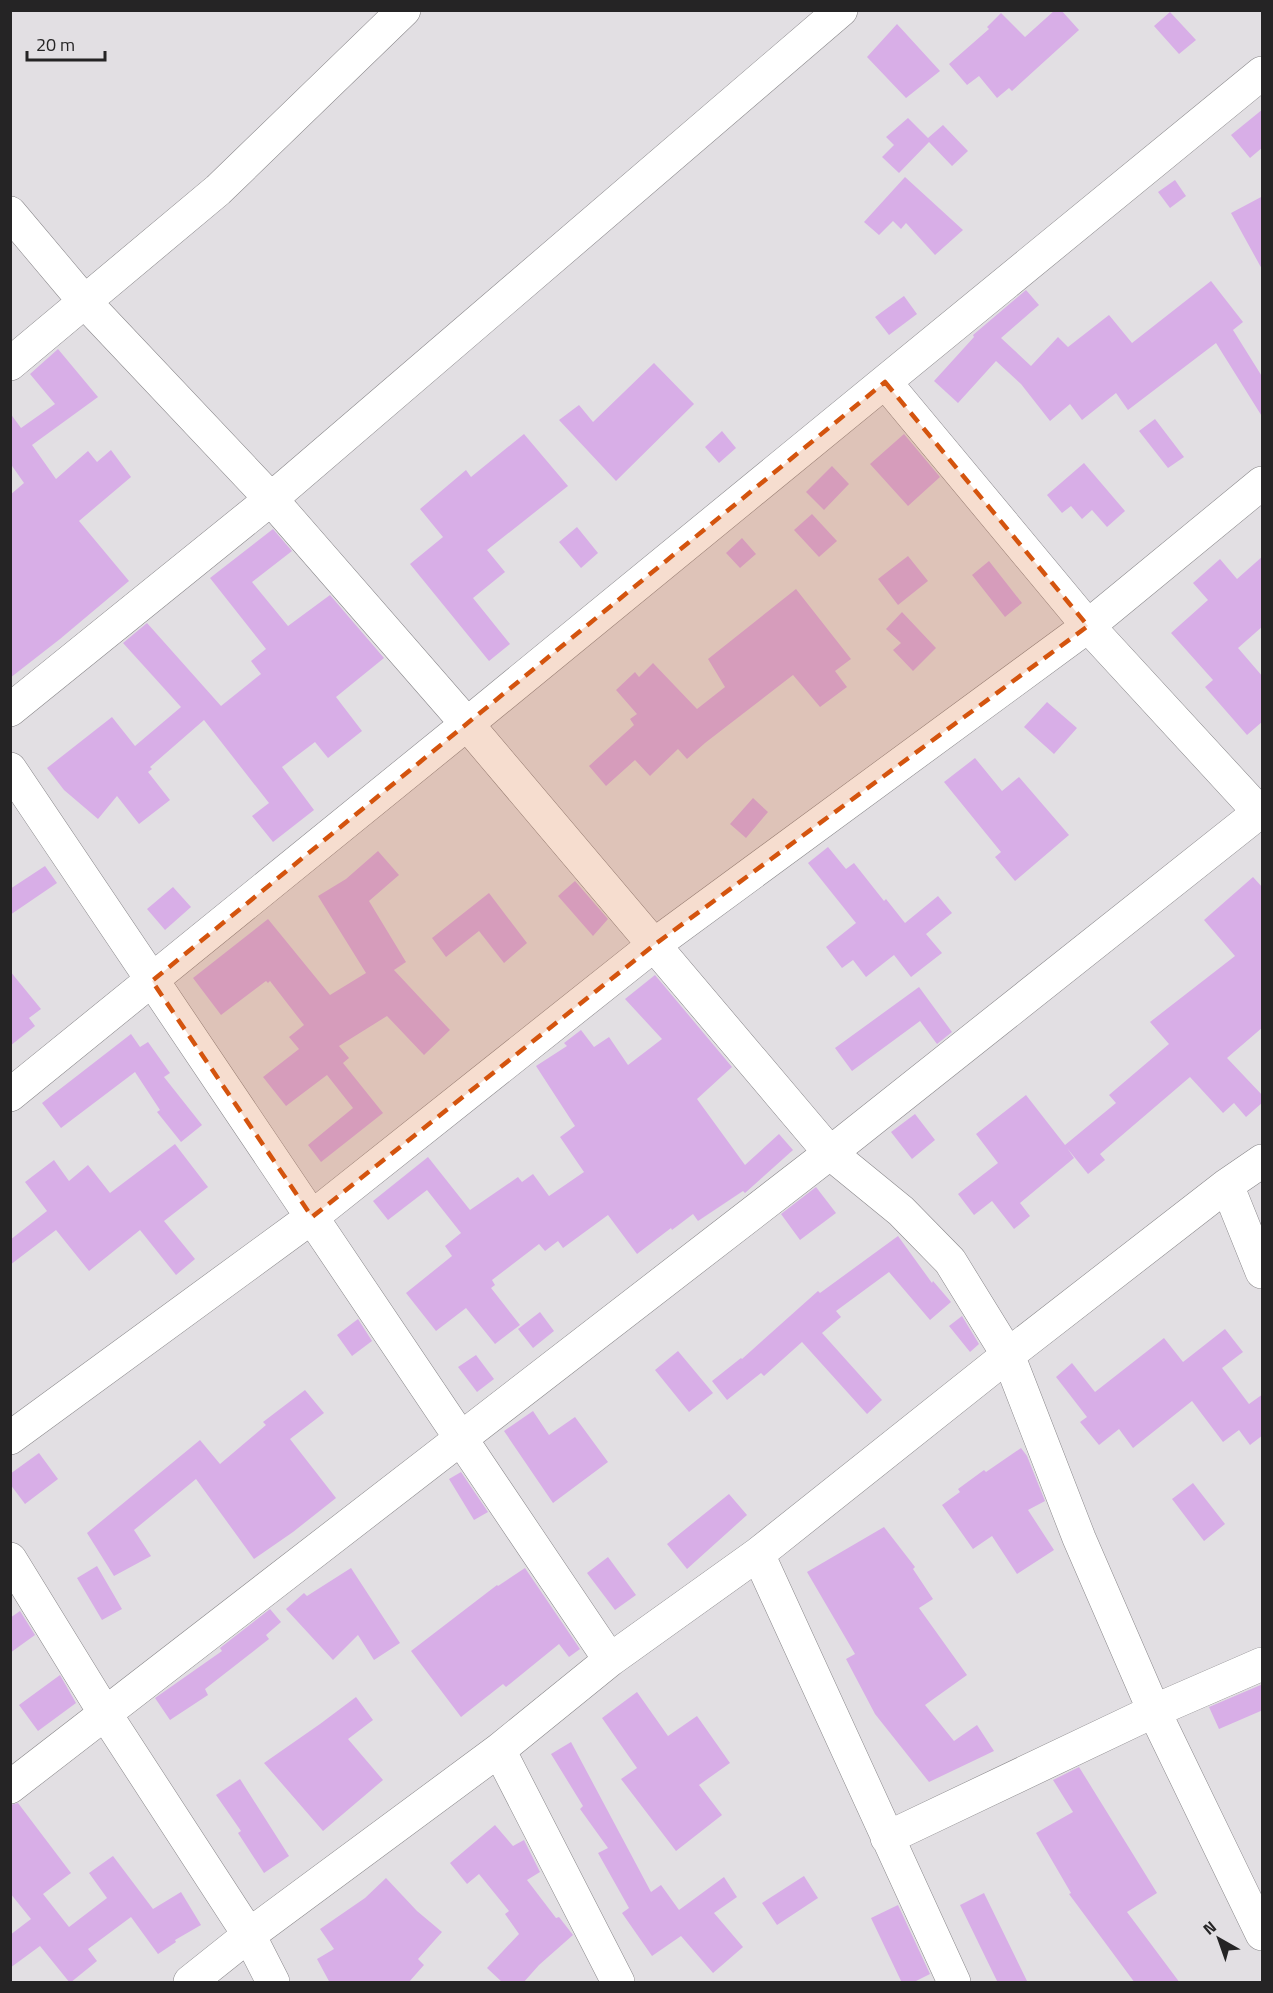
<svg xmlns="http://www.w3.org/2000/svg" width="1273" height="1993" font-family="'Titillium Web',sans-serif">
	<rect width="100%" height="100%" fill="#e2dfe3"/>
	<path fill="#d8aee7" d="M1055,10H1061L1079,30L1012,91L1009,88L997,98L979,76L967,85L949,64L989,29L987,27L1001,13L1025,37Z
		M1170,12L1196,40L1179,54L1154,26Z
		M897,24L940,71L906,98L867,57Z
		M1263,109V147L1250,158L1231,135Z
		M908,118L928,138L943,125L968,151L952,166L929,142L899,173L882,157L894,145L886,137Z
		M905,177L963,230L935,255L906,223L901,229L893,221L879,235L864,222Z
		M1175,180L1186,196L1170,208L1158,192Z
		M1263,196V271L1231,213Z
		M1211,281L1243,322L1233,330L1263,378V418L1216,343L1128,410L1116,393L1082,420L1070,404L1050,421L1021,384L996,361L958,403L934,381L974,337L973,335L1026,290L1039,305L1001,338L1031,366L1058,337L1068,347L1109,315L1132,343Z
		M904,296L917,314L889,335L875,317Z
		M58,349L98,397L32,445L56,479L88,451L97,462L111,450L131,477L79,521L129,581L60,639L10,678V495L24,483L10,463V413L21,428L55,404L30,374Z
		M654,363L694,404L616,481L559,420L579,405L593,422Z
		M1155,419L1184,457L1168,468L1139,431Z
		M722,431L736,448L719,463L705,447Z
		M524,434L568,486L487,550L505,572L473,598L510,644L489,661L410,564L443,537L420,509L466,470L471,477Z
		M904,434L940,477L908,506L870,464Z
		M1084,463L1125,511L1107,527L1092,510L1082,519L1071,506L1062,513L1047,495Z
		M832,466L849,484L824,510L806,492Z
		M812,514L837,541L819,557L794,530Z
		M577,527L598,553L581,568L559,542Z
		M273,529L292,551L252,582L288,626L330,595L384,658L336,697L362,731L328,758L315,742L282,767L314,810L273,842L252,816L269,803L204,720L150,767L152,769L148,772L170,800L139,824L117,796L98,819L64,790L47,768L112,717L135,746L181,707L123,643L147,623L221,706L261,674L251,661L266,649L210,578Z
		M742,538L756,554L740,568L726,553Z
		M908,556L928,581L898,605L878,579Z
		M1263,556V626L1238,648L1263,677V721L1247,735L1205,687L1213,680L1171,633L1208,600L1193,583L1220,559L1237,579Z
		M989,561L1022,603L1005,617L972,575Z
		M796,589L851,659L835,671L847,687L820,707L793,675L705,743L687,759L678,749L650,776L635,760L606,786L589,766L634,725L630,719L637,714L616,690L635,672L639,677L653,663L697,709L725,687L708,659Z
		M902,612L936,648L913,671L893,650L901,643L886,629Z
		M1047,702L1077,728L1054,754L1024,727Z
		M975,758L1002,791L1019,777L1069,835L1015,881L995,857L1001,852L944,782Z
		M753,798L768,812L746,838L730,824Z
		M828,847L846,869L854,863L884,901L886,899L905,923L938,896L952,913L926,934L942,953L911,977L894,955L866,977L853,960L842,968L826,947L856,923L808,863Z
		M378,851L399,875L369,901L406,962L394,970L450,1030L424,1055L387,1016L339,1046L349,1058L343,1063L383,1113L321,1162L308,1145L353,1108L327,1075L286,1106L263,1077L299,1049L289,1037L304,1025L270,981L268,983L266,981L221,1015L193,978L268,919L330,995L366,973L318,896L346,879Z
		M45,866L57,883L10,915V889Z
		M1253,877L1263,888V1027L1227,1058L1263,1096V1102L1246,1117L1234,1103L1223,1113L1190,1077L1100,1154L1105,1160L1088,1174L1067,1148L1074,1158L1020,1203L1030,1216L1014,1229L992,1201L974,1215L958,1194L998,1163L976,1134L1026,1095L1065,1145L1116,1103L1109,1095L1169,1044L1150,1022L1235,956L1204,920Z
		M575,881L608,919L593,936L558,896Z
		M173,887L191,907L165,930L147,909Z
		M489,893L527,943L504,963L479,931L446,957L432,938Z
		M10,971L41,1009L29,1018L35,1026L10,1046Z
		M655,975L732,1067L697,1099L745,1165L779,1134L793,1150L745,1193L743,1191L698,1221L693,1214L672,1230L671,1228L637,1254L608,1215L563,1248L558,1241L545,1251L539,1244L492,1280L495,1285L491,1288L520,1325L495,1344L466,1308L436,1331L406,1293L452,1256L445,1246L461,1233L427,1190L388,1220L373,1201L428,1157L470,1210L518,1177L522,1182L533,1174L549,1196L584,1172L560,1137L575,1126L536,1066L567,1046L564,1043L581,1030L594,1047L609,1037L628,1065L662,1039L625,999Z
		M919,987L952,1032L937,1044L920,1021L852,1071L835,1048Z
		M131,1034L140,1047L148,1042L170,1073L164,1077L202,1125L181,1142L157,1112L160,1110L135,1072L61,1128L42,1103Z
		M915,1114L935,1140L912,1159L891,1132Z
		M175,1144L208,1187L164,1221L195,1259L176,1275L140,1230L89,1271L56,1230L10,1265V1240L47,1211L25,1182L54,1160L69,1181L88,1165L110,1193Z
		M816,1187L836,1213L800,1240L781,1214Z
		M898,1236L932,1283L933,1281L951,1302L930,1320L889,1272L836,1311L841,1317L822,1333L882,1400L867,1414L802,1342L764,1376L761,1373L727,1400L712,1381L741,1358L742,1359L818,1291L820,1293Z
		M540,1312L554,1331L533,1348L518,1329Z
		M962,1316L979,1344L970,1352L949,1326Z
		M358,1319L372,1341L352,1356L337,1335Z
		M1225,1329L1243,1352L1222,1368L1249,1404L1263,1394V1435L1250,1445L1239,1430L1223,1442L1192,1401L1133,1448L1119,1429L1099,1445L1080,1422L1087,1417L1056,1377L1072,1363L1095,1392L1164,1338L1183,1362Z
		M678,1351L713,1393L689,1412L655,1370Z
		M476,1355L494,1379L477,1392L458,1367Z
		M305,1390L324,1413L290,1439L336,1498L293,1532L254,1559L196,1479L134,1530L151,1556L114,1576L87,1533L200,1440L220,1464L266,1425L263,1422Z
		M533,1411L549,1435L575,1417L608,1462L553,1503L504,1431Z
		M1021,1448L1027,1456L1045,1501L1028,1510L1054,1550L1017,1574L992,1536L973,1549L942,1505L960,1492L958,1489L984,1470L986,1472Z
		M39,1453L58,1479L25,1504L10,1484V1474Z
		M461,1472L488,1512L474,1520L449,1479Z
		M1193,1483L1225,1524L1204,1541L1172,1499Z
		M729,1494L747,1515L687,1569L667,1544Z
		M884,1527L915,1567L913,1569L933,1599L919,1608L967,1675L925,1705L954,1741L977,1725L994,1751L929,1782L875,1714L846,1659L855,1654L807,1572Z
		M608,1557L636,1595L615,1610L587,1573Z
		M97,1566L122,1609L102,1620L77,1578Z
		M351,1568L400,1643L374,1660L358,1635L333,1660L286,1609L304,1593L307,1596Z
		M525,1568L580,1649L569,1657L559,1644L506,1687L503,1684L461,1717L411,1651L497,1585L498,1586Z
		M270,1609L281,1622L266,1635L269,1639L205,1689L208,1695L170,1720L155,1698L222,1651L220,1648Z
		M20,1611L35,1635L10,1653V1618Z
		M60,1675L76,1703L38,1731L19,1705Z
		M1263,1684V1710L1219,1729L1209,1707Z
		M637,1692L668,1736L697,1716L730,1763L699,1785L722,1815L676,1851L621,1779L637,1768L602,1718Z
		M356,1697L373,1720L348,1739L383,1780L323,1831L264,1763L320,1724Z
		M571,1742L651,1892L661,1885L679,1910L724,1877L737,1897L714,1913L743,1947L713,1973L681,1936L652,1956L622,1913L629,1908L598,1853L608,1848L580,1809L583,1806L551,1754Z
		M1079,1767L1157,1893L1127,1912L1180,1983H1135L1069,1894L1071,1893L1036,1833L1073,1812L1053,1780Z
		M240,1779L289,1856L264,1873L238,1833L241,1831L216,1795Z
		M18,1803L71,1873L43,1894L69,1927L107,1898L89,1873L113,1856L153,1909L181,1892L201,1925L175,1940L176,1942L158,1954L131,1917L88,1949L97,1961L70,1983L40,1946L10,1968V1935L31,1919L10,1893V1805Z
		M495,1825L513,1846L524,1840L540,1872L527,1880L556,1918L559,1917L573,1935L539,1965L523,1983H503L487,1968L519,1934L505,1914L509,1911L479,1874L467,1884L450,1863Z
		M804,1876L818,1898L777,1925L762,1903Z
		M386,1878L417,1911L442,1932L418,1959L424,1965L408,1983H330L317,1959L334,1949L320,1929L365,1898Z
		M984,1893L1028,1983H998L960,1905Z
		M898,1905L930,1974L912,1983H902L871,1918Z"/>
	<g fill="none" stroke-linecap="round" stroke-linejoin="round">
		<defs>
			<path id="minor" d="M10,213L84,301L271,499L467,724L830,1153L901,1211L950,1261L1008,1355L1079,1538L1154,1711L1262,1934
				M10,364L218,190L404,10
				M885,382L1088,626L1262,815
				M10,710L271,499L841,10
				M10,769L610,1660
				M10,1095L467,724L1262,73
				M1227,1185L1262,1272
				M10,1438L312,1217L654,945L1088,626L1262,483
				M758,1554L954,1982
				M10,1559L106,1715L249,1935L273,1982
				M499,1750L618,1982
				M10,1787L830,1153L1262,810
				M887,1838L1154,1711L1262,1664
				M190,1982L249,1935L499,1750L610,1660L758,1554L1008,1355L1227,1185L1262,1161"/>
		</defs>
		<use href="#minor" stroke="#89878a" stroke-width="34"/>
		<use href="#minor" stroke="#fff" stroke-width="33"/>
	</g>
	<path fill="#d4540e" fill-opacity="0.2" stroke="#d4540e" stroke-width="4.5" stroke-dasharray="12 8" stroke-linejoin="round" d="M885,382L1088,626L654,945L312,1217L152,981Z"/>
	<rect width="1273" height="1993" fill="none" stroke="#252425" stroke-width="24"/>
	<g transform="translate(1219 1939) rotate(320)" stroke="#e2dfe3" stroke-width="4.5" paint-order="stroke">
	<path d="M0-4.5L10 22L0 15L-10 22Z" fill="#252425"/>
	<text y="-9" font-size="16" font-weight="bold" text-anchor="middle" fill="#252425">N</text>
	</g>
	<path d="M27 51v9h78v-9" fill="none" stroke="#252425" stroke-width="3"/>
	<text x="36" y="51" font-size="18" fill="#252425" stroke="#e2dfe3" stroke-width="4.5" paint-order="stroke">20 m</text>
</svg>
